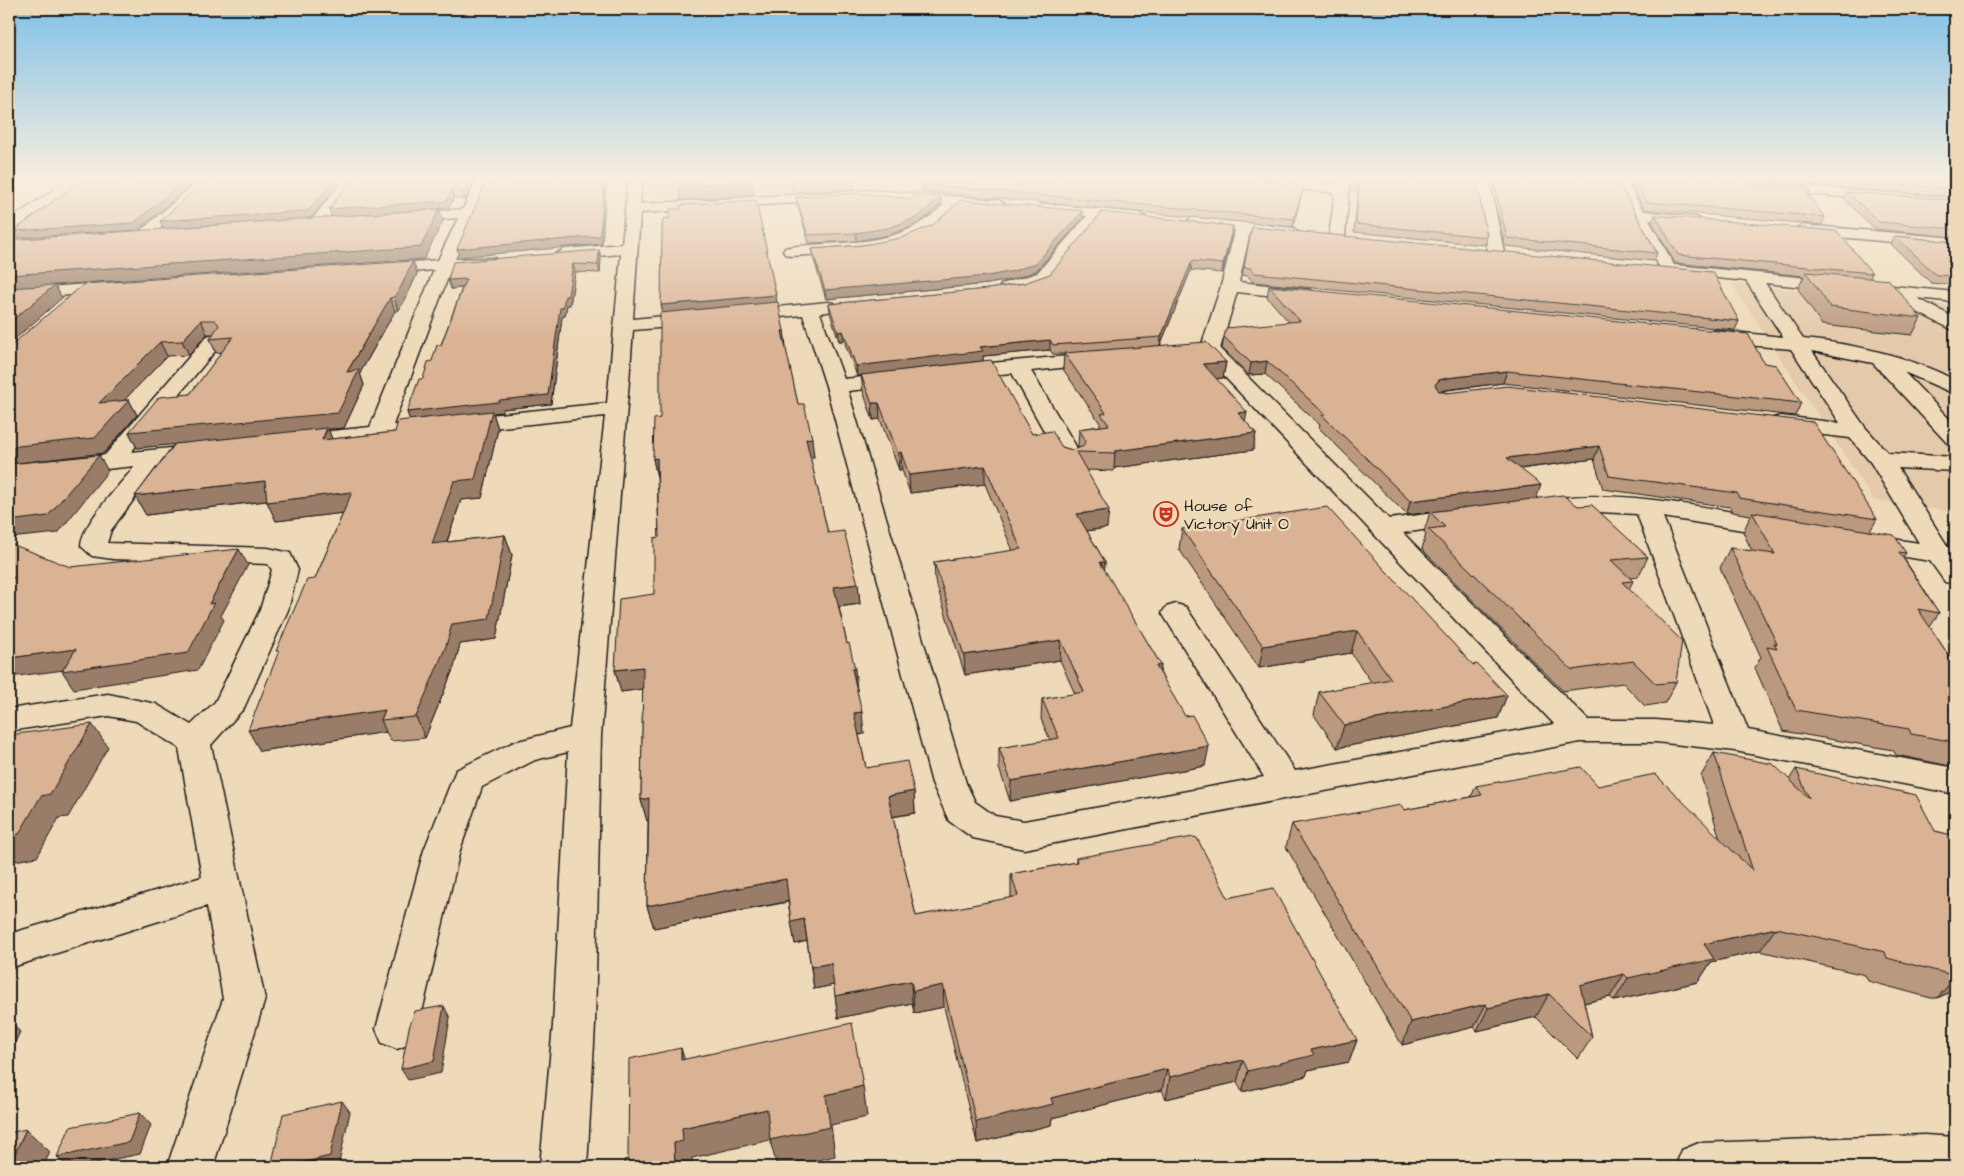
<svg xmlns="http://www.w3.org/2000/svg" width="1964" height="1176" font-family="'Architects Daughter',sans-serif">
	<rect width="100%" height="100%" fill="#eed9b8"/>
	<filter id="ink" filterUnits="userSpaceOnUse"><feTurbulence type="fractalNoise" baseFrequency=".02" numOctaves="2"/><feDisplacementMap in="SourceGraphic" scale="10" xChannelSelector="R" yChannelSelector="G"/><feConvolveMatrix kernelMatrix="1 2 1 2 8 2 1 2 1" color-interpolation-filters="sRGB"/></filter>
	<g filter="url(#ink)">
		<path fill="#e4c9aa" d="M649,179H977L960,195L872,188L661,202L648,191Z
			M1731,283L1955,306V512L1874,500Z"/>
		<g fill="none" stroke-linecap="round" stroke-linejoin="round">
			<defs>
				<path id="minor" d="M70,179H86L14,230L9,232V220Z
					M201,179H216L149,238H139L136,235L139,232Z
					M344,179H358L322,226H312L309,223Z
					M477,179H491L455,259L495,258L497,261L495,264L489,266L451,269L393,425L607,403L621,254L564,259L556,254L564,249L622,244L628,179H642L640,204L871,190L998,200L1005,204L998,208L960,205C951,214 942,225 931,232C891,255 836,253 791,256L785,254L783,251L785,248C798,245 811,245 824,244C872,241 909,240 944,204L871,198L640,213L633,319L696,313L703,315L705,319L703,323L696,325L633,330L601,736L595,1025L587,1167H540L553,1025L568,752L535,760L482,787L460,850L418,1029L412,1043L397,1049L382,1043L376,1029L424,850L456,770L514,742L570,728L605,416L294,449L286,447L283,442L286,437L294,435L370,427L434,270L377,275L371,274L369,270L371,266L377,265L438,260L458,218L405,222L398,218L405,214L463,209Z
					M1226,179H1275L1336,184V179H1350L1345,236L1337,241L1329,236L1335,193L1233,183Z
					M1475,179H1489L1504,252L1502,255L1496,257L1488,252Z
					M1611,179H1625L1643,211L1697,217L1700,220L1692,225L1649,220L1674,265L1955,292V302L1917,298L1955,318V331L1895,301L1893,296L1765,283L1803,339C1856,344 1908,356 1955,380V394L1904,372L1955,425V445L1947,443L1873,363L1812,351L1865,427L1888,453L1955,457V471L1898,468L1955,558V584L1945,582L1930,561L1858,549L1854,543L1858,537L1867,535L1919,543L1871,463L1850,438L1781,430L1773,428L1770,423L1773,418L1781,416L1840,423L1791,349L1714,342L1707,340L1705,336L1707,332L1714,330L1783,337L1746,281L1662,272Z
					M1774,184L1955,198V206L1769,191L1767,188L1769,185Z
					M1045,204L1139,213L1146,217L1139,221L1102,218L1049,281L1008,293L1002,292L999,288L1002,284L1037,273L1087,216L1040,211L1038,208L1040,205Z
					M1195,217L1294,228L1297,231L1294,234L1289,236L1250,232L1239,282L1305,289L1311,290L1314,294L1311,298L1305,299L1237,292L1220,349L1389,519L1465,509L1474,512L1478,517L1474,522L1403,533L1588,720H1656L1714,725L1637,514L1600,512L1538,515L1529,513L1526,508L1529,503C1603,484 1710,509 1785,521L1794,524L1798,529L1794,534L1785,537L1663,517L1748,730L1955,768V794L1735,751L1656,742H1580L1024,849L973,838L949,821L932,783L826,386L803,315L744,320L738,319L735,315L738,311L828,302L834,303L837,307L834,311L820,313L844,379L900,373L907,375L910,379L907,383L900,385L848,391L966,783L975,802L995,816L1024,821L1264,777L1162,613L1166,607L1176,604L1186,607L1295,771L1554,724L1203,354L1200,350L1221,286L1235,230L1190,225L1187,222L1190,219Z
					M1802,225L1955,238V248L1797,233L1794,230Z
					M114,282L120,283L123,287L120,291L9,300V290Z
					M214,334L221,336L224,340L221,344L131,452L201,445L209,447L212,452L209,457L161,463L111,530L107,543L268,548L290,553L298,570L288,610L244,708L211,745L265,999L213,1167H167L223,999L207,906L9,968V934L202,877L179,748L136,721L108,716L9,731V709L108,694L156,704L191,725L215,702L260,610L272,570L268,564L113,559L92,556L81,546C81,524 121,484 135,466L9,479V465L105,455L207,336Z
					M1101,353L1108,355L1111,359L1108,363L1031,371L1083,458L1079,463L1071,465L1063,463L1059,458L1012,373L957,378L950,376L947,372L950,368L957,366Z
					M1924,1135L1955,1137V1167H1675L1682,1150L1699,1143Z"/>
			</defs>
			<use href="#minor" stroke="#1c1c1c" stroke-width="3"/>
			<use href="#minor" fill="#eed9b8" fill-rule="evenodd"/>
		</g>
		<path fill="#bb997f" stroke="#1c1c1c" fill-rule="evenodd" d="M352,179H475L465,201L454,197L449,208L332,217L329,209Z
			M789,179H854V189L793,192Z
			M1295,179H1335L1334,182Z
			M1350,179H1476L1487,237L1485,245L1354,232L1358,191L1351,190Z
			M1489,179H1617L1657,253L1654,261L1505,246Z
			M1627,179H1955V197L1831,187L1825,181L1819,186L1753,181L1749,182L1751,185L1811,189L1808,196L1825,217L1822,225L1644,209Z
			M922,184L1304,185L1293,227L922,191Z
			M1847,192L1955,200V237L1875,229L1844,199Z
			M796,197L911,199L941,197V204L918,224L889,235L856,241L809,243L797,204Z
			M1655,215L1872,273L1870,278L1921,318L1912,335L1822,325L1798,289L1804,276L1675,263L1652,222Z
			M1082,219L1036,271L1014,279L988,284L826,299L813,257L812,249L863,245Z
			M1233,226L1232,234L1222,273L1191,270L1160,346L1226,362L1223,378L1216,379L1245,421L1256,433L1253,450L1114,468V471L1086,470L1107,528L1087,531L1105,562L1104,570L1161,665L1160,672L1205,766L1010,801L999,768V748L1050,740L1041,719L1042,699L1075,694L1060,660L965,675L935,580L934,562L1013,551L985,484L910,493L902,470H899L880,419L873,420L863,391L861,375L857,376L844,341H839L830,313L829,304L988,289L1024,283ZM1050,350L1053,354H1064L1063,369L1100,423V426L1079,429L1078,446L1079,448L1072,450L1062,447L1032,434L983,361V356Z
			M1895,236L1955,242V285L1931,283L1891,244Z
			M601,258L600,273L575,272L570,305H567L565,316L562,317L551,404L503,409L502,412L493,413L498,429L482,498L461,500L447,542L505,535L512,555L496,639L460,644L454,667L425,738L391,741L386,732L260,751L315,579L343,513L276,521L267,501L146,515L135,496L174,444L137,448L129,432L190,394L222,352L216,353L210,339L213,334H207L189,355L167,356L124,400H129L137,415L104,453L9,347L417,274L405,300L398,311H395L360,373L364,385L344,428L328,429L332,439L395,432L410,420L407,412L441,345L462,288L451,289Z
			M1244,267L1739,321L1735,330L1253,282L1248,276L1242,275Z
			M1269,286L1764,363L1801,403L1795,416L1503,383L1441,391L1877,519L1870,531L1906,553L1903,557L1939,613L1930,627L1955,665V767L1896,755L1893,750L1783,731L1755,668L1761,657L1720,568L1730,548L1752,551L1743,532L1751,515L1732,512L1730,507L1603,489L1594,459L1521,469L1537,498L1578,506L1648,557L1638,577L1629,578L1633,581L1629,589L1676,682L1665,703L1645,706L1623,683L1563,691L1422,549L1426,534L1424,532L1430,512L1476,506L1407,515L1319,428L1320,425L1265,374L1249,375L1222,348L1224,337L1289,322L1267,297Z
			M777,302L784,331L786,347H785L798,404L814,457H810L828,533L858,584L860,604L839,607L857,690L864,734L859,735L866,768L914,791L915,813L893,817L916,916L1011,898V874L1076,862V858L1228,898L1357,1040L1349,1062L1308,1070L1306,1076L1242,1092L1237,1082L1166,1099L1162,1090L1052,1118L1051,1125L977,1143L944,1007L914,1013L912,1003L838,1018L834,985L814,989L807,941L795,944L788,902L654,928L647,906L648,821H647L641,800L643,689L621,692L615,670L654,594L659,537L657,477L653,459L660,418Z
			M1182,529L1473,665L1507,695L1498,718L1337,748L1314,715L1319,692L1372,683L1351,653L1259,668L1179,549Z
			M1714,753L1789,780L1796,769L1935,831L1955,836V990L1937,998H1931L1868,981L1865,975L1760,951L1711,962L1698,982L1614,1001L1610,997L1584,1003L1592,1037L1578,1059L1536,1017L1477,1031L1474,1027L1402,1045L1286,847L1292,824L1404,810L1471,797L1476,786H1598L1720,839L1701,776Z"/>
		<path fill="#997d68" stroke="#1c1c1c" d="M187,179H199L137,230L18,238L14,231Z
			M335,179H343L311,218L163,229L160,221Z
			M470,179H475L465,201L463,193Z
			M605,179L606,186L602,244L460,257L457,249Z
			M1747,179H1754L1753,181L1748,182Z
			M1822,179H1826L1825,181L1819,186Z
			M752,181L754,195L681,200L679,186Z
			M1304,185L1302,192L1293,227L1294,219Z
			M452,189L454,197L449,208L332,217L329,209Z
			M941,197V204L918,224L889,235L856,241V233Z
			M439,209L443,221L424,259L55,285L62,298L9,344V275Z
			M1083,211L1082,219L1036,271L1014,279L988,284L826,299L825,290Z
			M1233,226L1232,234L1222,273L1223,264Z
			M599,250L601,258L600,273L598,265Z
			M413,261L417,274L405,300L398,311L394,297Z
			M1192,261L1191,270L1160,346L1161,337Z
			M573,264L575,272L570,305H567L565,316L562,317L551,404L503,409L502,412L493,413L498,429L482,498L461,500L439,564L432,544L410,421L407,412L500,400L565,296Z
			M466,279L468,287L451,289L448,280Z
			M776,295L777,303L663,313L661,305Z
			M390,298L395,311L360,373L364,385L344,428L328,429L335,446L322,440L327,430L137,448L129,432L347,372Z
			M201,320L207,334L189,355L182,341Z
			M782,331H784L786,347L784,348Z
			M843,331L844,341H839L838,332Z
			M1050,340V350L983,356V361L857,376L856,366L980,347Z
			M160,342L167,356L107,418L99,403Z
			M1267,361L1265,374L1249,375L1251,363Z
			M1226,362L1223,378L1201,380L1203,364Z
			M1507,371L1503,383L1444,390L1436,393L1435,385L1439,380L1447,378Z
			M129,400L137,415L104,453L9,464V447Z
			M872,403H879L880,419L873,420Z
			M1247,412L1244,429L1238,413Z
			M1256,433L1253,450L1114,468L1115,451Z
			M812,438L814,457H808L806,439Z
			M1599,446L1594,459L1502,471L1507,458Z
			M901,452L902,470H899L898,453Z
			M99,455L108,471L58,533L9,538V521Z
			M657,458V477L653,459Z
			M985,466V484L910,493L909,475Z
			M265,481L274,500L146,515L135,496Z
			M1541,485L1536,499L1407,515L1410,501Z
			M352,492L360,511L276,521L267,502Z
			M1109,510L1107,528L1076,532L1077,514Z
			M505,535L512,555L496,639L460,644L454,667L425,738L416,717L452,624Z
			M239,549L248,565L221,616L224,620L198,670L74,689L62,671L209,604Z
			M1100,562H1105L1104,580Z
			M858,584L860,604L836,607L834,587Z
			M1357,631L1351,653L1259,668L1263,646Z
			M1061,640L1060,660L965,675L964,655Z
			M76,649L88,667L9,677V658Z
			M1161,665L1158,685L1156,666Z
			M643,667L649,688L621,692L615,670Z
			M852,669H855L857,690Z
			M1507,695L1498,718L1337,748L1344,725Z
			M385,710L381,720L386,732L260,751L248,730Z
			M862,712L864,734L856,735L854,713Z
			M92,724L108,747L68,817L59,818L37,857L9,862V836L41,796Z
			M1209,746L1205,766L1010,801L1011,781Z
			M914,791L915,813L890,817L888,796Z
			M649,798L654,820L647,821L641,800Z
			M786,879L790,901L654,928L647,906Z
			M804,919L807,941L795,944L791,922Z
			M1776,928L1760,951L1711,962L1698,982L1614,1001L1628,978L1704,944Z
			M831,963L834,985L814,989L811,967Z
			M1624,974L1610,997L1566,1007L1580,985Z
			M1955,978V990L1937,998Z
			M911,981L912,1003L838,1018L835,996Z
			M943,985L944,1007L914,1013L913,991Z
			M1549,994L1536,1017L1477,1031L1488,1008Z
			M1486,1004L1474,1027L1402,1045L1411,1022Z
			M444,1006L450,1018L441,1073L408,1080L401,1069Z
			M9,1020L20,1032L9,1055Z
			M1357,1040L1349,1062L1308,1070L1306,1076L1242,1092L1248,1071L1311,1050Z
			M681,1048L690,1078L681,1060Z
			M1243,1060L1237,1082L1166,1099L1170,1077Z
			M1167,1069L1162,1090L1052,1118L1051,1125L977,1143L976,1122L1051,1098Z
			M863,1086L867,1117L831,1125L835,1156L790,1167H777L770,1140L826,1095Z
			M342,1101L350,1112L338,1167H284Z
			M767,1109L774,1139L692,1158V1167H675L674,1143L682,1128Z
			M140,1113L151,1125L140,1154L76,1167H68L57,1157Z
			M26,1129L50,1152L43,1167H9Z"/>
		<path fill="#dab294" stroke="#1c1c1c" d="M82,179H187L134,223L14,231Z
			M207,179H335L308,211L160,221Z
			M352,179H470L463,193L452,189L447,201L329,209Z
			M487,179H594L593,180L605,179L600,236L457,249Z
			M679,179H752V181L679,186Z
			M925,179H1244L1304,185L1294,219L922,184Z
			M1352,179H1476L1487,237L1356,224L1359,184L1352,183Z
			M1493,179H1617L1657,253L1507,238Z
			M1634,179H1747L1751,185L1811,189L1806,194L1825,217L1647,202Z
			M1833,179H1955V189L1834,180Z
			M1847,192L1955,200V229L1879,222Z
			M859,193L911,199L914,195L941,197L918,217L888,228L856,233L808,235L796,197Z
			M756,200L776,295L661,305L662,229L663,219L670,218V209H680V205Z
			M961,200L1083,211L1036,263L1014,271L988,276L825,290L812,249L863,245L901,238L933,225Z
			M439,209L421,247L9,275V240Z
			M1102,212L1233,226L1223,264L1192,261L1161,337L1053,345L1050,340L980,347L983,351L856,366L843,331L838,332L829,304L988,289L1024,283L1050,274Z
			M1655,215L1837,231L1872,273L1678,255Z
			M1252,227L1713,272L1739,321L1255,273L1250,268L1244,267Z
			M1895,236L1955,242V276L1936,275Z
			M599,250L598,265L573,264L568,296H565L563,308H560L548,395L500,400L499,402L407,412L419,379H423L428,362L432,361L437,345H441L466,279L448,280L453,262Z
			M413,261L401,287L394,297L390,298L347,372L359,370L338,413L129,432L159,397L190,394L233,337L210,339L219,325L215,320H201L182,341L160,342L99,403L129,400L95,438L9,447V347L84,284Z
			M1806,272L1889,280L1921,318L1830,307Z
			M55,285L9,323V288Z
			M1269,286L1748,334L1764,363L1776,365L1801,403L1507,371L1447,378L1439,380L1435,385L1439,391L1447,393L1507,386L1813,422L1877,519L1739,498L1737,493L1609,476L1599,446L1507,458L1541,485L1410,501L1322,415L1325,414L1267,361L1251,363L1224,337L1226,328L1300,321Z
			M778,302L784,331H782L798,404H804L812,438L806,439L828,533L844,531L858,584L834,587L847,644L849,643L855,669H852L862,712L854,713L866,768L907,761L914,791L888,796L916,916L1018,896L1011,874L1077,862L1076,858L1193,837L1197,838L1228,898L1273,888L1357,1040L1311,1050L1314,1055L1248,1071L1243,1060L1170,1077L1167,1069L1051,1098L1053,1104L976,1122L943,985L913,991L911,981L835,996L831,963L811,967L804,919L791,922L786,879L647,906L649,798L641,800L643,667L615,670L619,599L654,594V538L659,537L657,458L653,459L654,419L660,418V313Z
			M1206,342L1226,362L1203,364L1247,412L1238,413L1256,433L1115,451V453L1076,452L1109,510L1077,514L1105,562H1100L1161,665L1156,666L1185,716L1192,715L1209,746L1011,781L999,748L1059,738L1042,699L1084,692L1061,640L964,655L934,562L1021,549L985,466L909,475L901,452L898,453L879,403H872L861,375L991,360L1032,434L1052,431L1062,447L1072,450L1082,447L1086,441L1079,429L1109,425L1101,414L1106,413L1064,353Z
			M492,411L475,479L454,481L432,544L505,535L489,619L452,624L446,646L416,717L381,720L385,710L248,730L279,651H276L307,580L315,579L352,492L267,502L265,481L135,496L175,444L327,428L322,440L395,432L398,421Z
			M99,455L48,516L9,521V464Z
			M1563,495L1578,506L1592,505L1648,557L1611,560L1633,581L1622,582L1682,641L1676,682L1656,684L1633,661L1572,670L1428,529L1445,527L1430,512Z
			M1327,507L1473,665L1477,664L1507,695L1344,725L1319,692L1391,679L1357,631L1263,646L1182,529Z
			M1752,512L1894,535L1906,553L1899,552L1939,613L1918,609L1955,665V742L1911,734L1909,729L1796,710L1767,647L1777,649L1774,643L1777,644L1730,548L1775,554Z
			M9,543L70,567L239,549L209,604L214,603L188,653L62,671L76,649L9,658V583L14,577L9,579Z
			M92,724L50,794L41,796L19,834L9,836V735Z
			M1714,753L1773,764L1809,798L1796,769L1916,795L1935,831L1955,836V975H1952L1887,958L1885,952L1776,928L1704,944L1714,959L1628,978L1624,974L1580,985L1592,1037L1549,994L1488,1008L1486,1004L1411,1022L1292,824L1401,805L1404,810L1482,795L1476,786L1581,767L1598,786L1655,774L1753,871Z
			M444,1006L434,1061L401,1069L409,1028L415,1011Z
			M852,1023L863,1086L826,1095L830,1127L770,1140L767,1109L682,1128L683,1141L674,1143L675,1167H624V1160L628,1159L629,1059L681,1048V1060Z
			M342,1101L330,1156L284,1167H271L283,1114Z
			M140,1113L129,1142L57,1157L70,1127Z
			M26,1129L9,1166V1133Z"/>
	</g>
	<linearGradient id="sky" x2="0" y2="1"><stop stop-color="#81c1e8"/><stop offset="0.52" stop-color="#f7eedf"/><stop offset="1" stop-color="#f7eedf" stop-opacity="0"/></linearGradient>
	<rect width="1964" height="343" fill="url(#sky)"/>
	<defs>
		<symbol id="theatre-ring" viewBox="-11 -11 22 22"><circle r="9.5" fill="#eed9b8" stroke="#c8321e" stroke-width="1.5"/><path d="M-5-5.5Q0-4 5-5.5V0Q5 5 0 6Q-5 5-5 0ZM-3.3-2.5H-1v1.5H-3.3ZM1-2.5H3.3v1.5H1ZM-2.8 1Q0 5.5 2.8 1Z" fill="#c8321e"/></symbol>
	</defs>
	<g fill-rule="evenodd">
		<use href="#theatre-ring" x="1152" y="500" width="28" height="28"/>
	</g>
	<g text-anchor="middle" stroke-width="5" stroke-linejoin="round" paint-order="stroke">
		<g font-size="16" fill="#1c1c1c" stroke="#eed9b8" text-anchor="start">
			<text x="1184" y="511">House of<tspan x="1184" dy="18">Victory Unit O</tspan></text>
		</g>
	</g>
	<rect width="1964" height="1176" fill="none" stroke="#eed9b8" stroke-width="30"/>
	<rect x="15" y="15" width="1934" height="1146" fill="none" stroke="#1c1c1c" stroke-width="2" filter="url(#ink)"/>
</svg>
